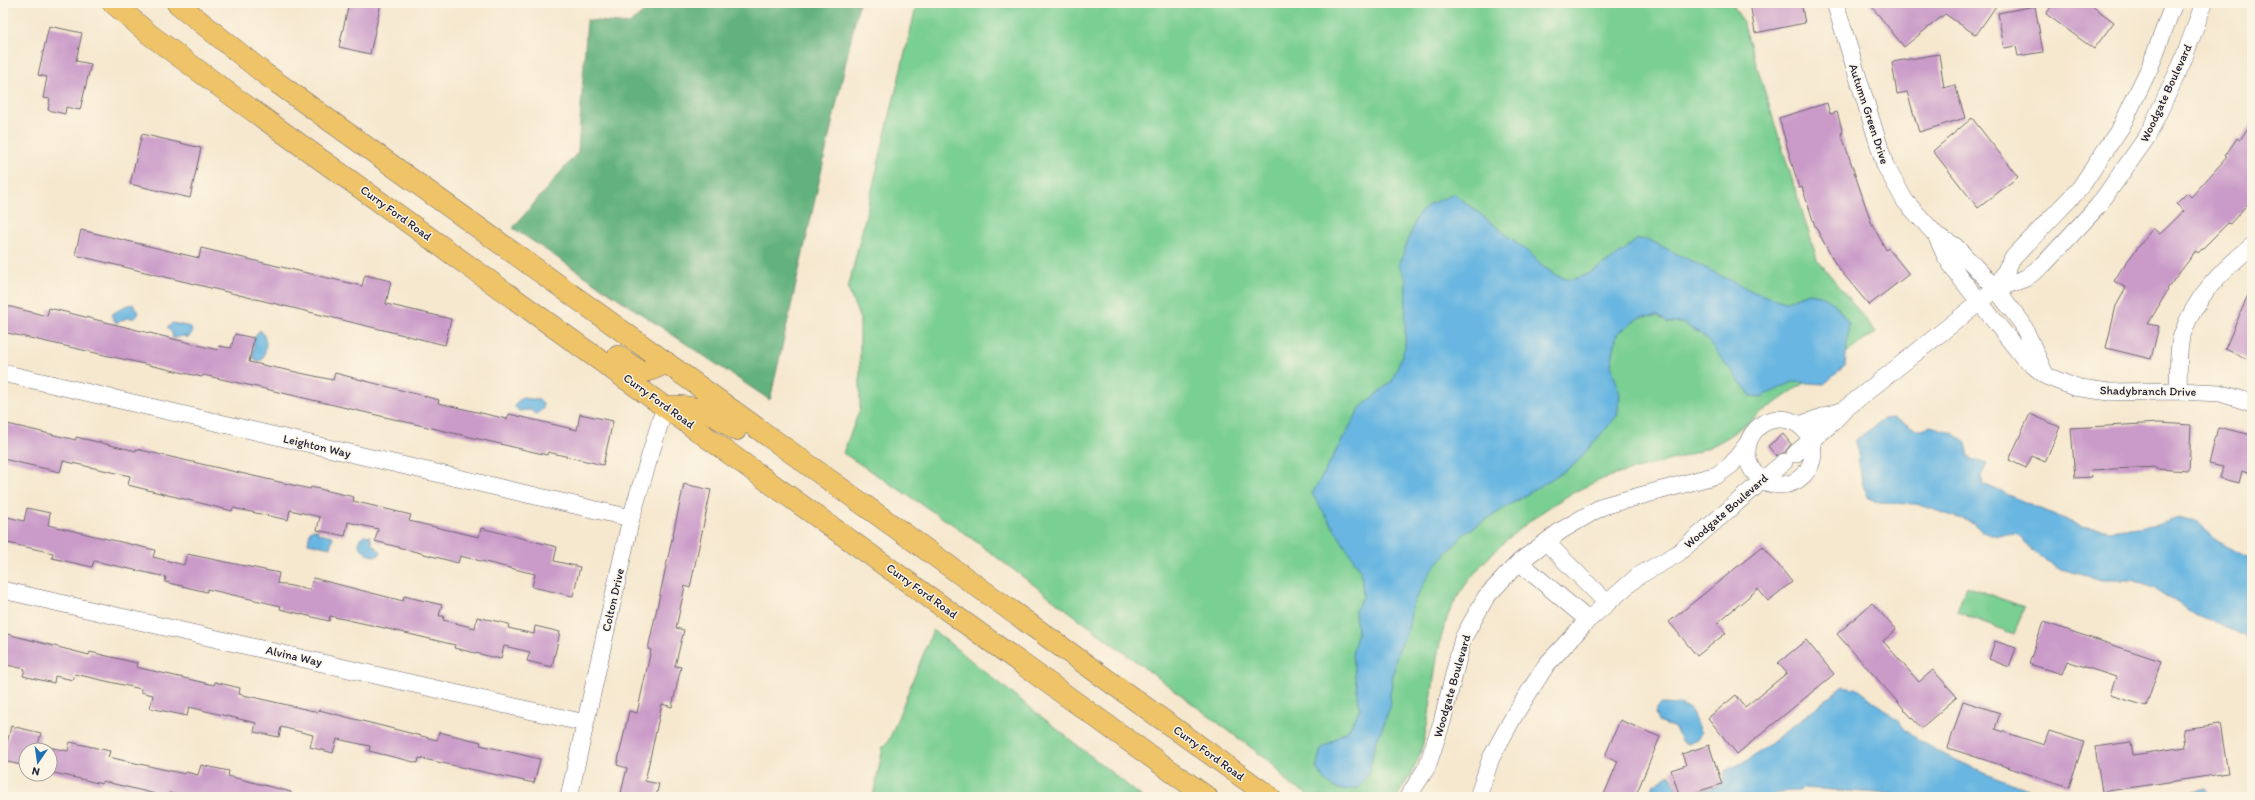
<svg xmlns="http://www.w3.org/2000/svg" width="2255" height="800" font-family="Itim,sans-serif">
	<rect width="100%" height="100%" fill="#fcf5e5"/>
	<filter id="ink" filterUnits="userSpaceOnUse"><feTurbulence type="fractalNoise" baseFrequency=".025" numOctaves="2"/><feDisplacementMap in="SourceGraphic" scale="8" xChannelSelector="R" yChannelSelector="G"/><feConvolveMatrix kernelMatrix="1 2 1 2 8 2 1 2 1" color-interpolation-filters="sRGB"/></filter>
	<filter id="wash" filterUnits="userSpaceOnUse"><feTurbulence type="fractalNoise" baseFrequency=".012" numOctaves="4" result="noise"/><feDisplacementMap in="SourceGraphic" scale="16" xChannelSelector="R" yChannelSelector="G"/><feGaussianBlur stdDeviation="0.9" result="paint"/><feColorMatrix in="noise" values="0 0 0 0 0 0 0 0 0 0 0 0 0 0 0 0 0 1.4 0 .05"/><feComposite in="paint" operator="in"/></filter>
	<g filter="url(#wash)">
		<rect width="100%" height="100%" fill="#f6e8cf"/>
		<path fill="#7acf93" stroke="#4e7867" d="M917,3H1732L1743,22L1817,259L1876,332L1723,440C1688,460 1647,464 1609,477C1551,496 1466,563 1446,621C1431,665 1434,714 1419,757C1414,771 1404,784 1397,797H1312L1288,783L1273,764L955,526L843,453L860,409V319L848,289Z
			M1966,586L2024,607L2014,634L1957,612Z
			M933,630L1142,797H873L883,747L889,740Z"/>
		<path fill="#63b27d" stroke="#426a5c" d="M656,3H859L770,400L513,228L578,152L587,20L629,24Z"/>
		<path fill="#67b6e1" stroke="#446c8e" d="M1454,194C1477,212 1500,229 1522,247C1537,258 1548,275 1567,279C1583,283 1626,250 1637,239L1649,240L1754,292L1785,302L1808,293L1820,295L1834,303L1849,323L1845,366L1824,384L1793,382L1761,397L1751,396L1703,335L1682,323H1668L1658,316L1640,317L1617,334L1611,365L1620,395L1617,416L1574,465L1466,532L1432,569L1412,605L1409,626L1396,657L1390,695L1391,705L1374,748L1369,772L1360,787C1335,794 1330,788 1316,768L1321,749L1349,729L1360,709L1352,655L1357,633L1355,611L1363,596L1361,571L1312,494L1360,408L1392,381L1405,347L1406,279L1399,266L1417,216L1430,204Z
			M133,304L139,314L135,318H127L116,323L111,315L125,306Z
			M172,323L191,327L192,334L188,338L184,336L173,338L172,333L167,328Z
			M260,330C269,340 266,349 262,360L258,361L253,358L254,338Z
			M522,398L539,400L543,404V409L536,414L530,410L519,411L515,407L516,403Z
			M1893,418L1918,430L1931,426L1953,433L1966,442L1969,458L1987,464L1981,476L1983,484L2081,526L2111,531L2164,523L2177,517L2199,522L2212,538L2252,560V639L2197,615L2153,588L2132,580H2102L2057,568L2033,552L2021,536L2015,534L1997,536L1980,530L1974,523L1916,504L1879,503L1869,498L1862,483L1856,440L1884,419Z
			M313,529L317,530L318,533L333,536L330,548L308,543L310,531Z
			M364,535L370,536L372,544L381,552L379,555C370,558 364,552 359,545L360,538Z
			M1843,686L1858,689L1899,721C1912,749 2021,787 2052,797H1900L1893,794L1803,788L1800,791L1777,792L1774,797H1680L1722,785L1726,770L1749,760Z
			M1662,704L1680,705L1690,709L1701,733L1697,740L1688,744L1681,741L1675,728L1658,722L1655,713L1658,707Z
			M1670,774L1680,797H1647L1653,785Z
			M2206,788L2213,797H2167Z"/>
		<g id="blocks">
			<path fill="#ca9bc9" d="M349,3H381L370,54L339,47Z
				M1750,3H1801L1805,23L1755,33Z
				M1869,3H1998L1976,35L1945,14L1904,47Z
				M2054,3H2088L2114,22L2094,49L2046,14Z
				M2035,6L2043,52L2018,56L2016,46L2004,48L1998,13Z
				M49,26L82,33L76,61L91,64L80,110L66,107L65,114L48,110L50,99L43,98L47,77L38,75Z
				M1939,54L1944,88L1955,85L1965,118L1919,132L1907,92L1897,94L1892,62Z
				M1827,103L1830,114L1837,112L1843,133H1841L1871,222L1886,250L1888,248L1909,274L1869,305L1836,265L1815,226L1802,187L1799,188L1779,118Z
				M1972,118L2018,177L1978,208L1933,151Z
				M2252,122V199L2230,224L2228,223L2198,253L2196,251L2167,289L2168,290L2148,324L2159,326L2151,359L2106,348L2116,306L2126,288L2114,281L2122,268L2153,228L2160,234L2184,211L2176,204L2187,193L2191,197L2227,157L2225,156L2237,138L2240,140Z
				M142,134L201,148L190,198L130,184Z
				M81,230L199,258L201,248L362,286L365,275L391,281L386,304L451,319L445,345L75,255Z
				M2252,286V361L2225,349Z
				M3,305L47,316L49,308L218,350L219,346L231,348L235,334L254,338L249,362L333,380L335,373L439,400L438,403L507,419L509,414L577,430L580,414L613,421L603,465L548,452L547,455L257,387L203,375L202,377L3,332Z
				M2030,414L2060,427L2045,462L2032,456L2026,468L2009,460Z
				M3,423L76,440V437L136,451V449L310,489L311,487L354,497L353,501L411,515L409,521L479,537L481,528L557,547L554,561L580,567L573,596L532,587L535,574L460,556L458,563L375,541L378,529L348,522L345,536L317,530L320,517L290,510L288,520L233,508L232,511L128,485L130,476L63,461L60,472L3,459Z
				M2160,423L2191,425L2189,471L2156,469V467L2091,470L2092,477L2075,478L2071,428Z
				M2218,427L2252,435V475L2242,471L2239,483L2220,478L2223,467L2209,464Z
				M1783,434L1791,444L1785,452L1776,456L1768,446Z
				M684,484L711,490L690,588L685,586L676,628L684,630L675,666L681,667L672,707L662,704L645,781L659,784L656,797H620L627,768L617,765L629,711L637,713L651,650L648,649Z
				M27,508L50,513L48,525L155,550L153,557L184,565L187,554L279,573L277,583L310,590L313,578L403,601L404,596L442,605L439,616H444L443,620L475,628L477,617L509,624L508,628L534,634L535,626L560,632L552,667L527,661L530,652L504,646L501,659L454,648L455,645L380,627L330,616L329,621L280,609L281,606L207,589V592L165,582L166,577L94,561L92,567L52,558L53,553L3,542V516L24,521Z
				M1763,546L1792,582L1768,601L1758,589L1717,623L1726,633L1697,656L1669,622Z
				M1872,603L1896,630L1883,641L1919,682L1933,670L1957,697L1921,728L1837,634Z
				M2043,622L2161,661L2146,706L2110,695L2116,677L2067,661L2062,674L2029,664Z
				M3,633L89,655L90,652L137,663L136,667L214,685L215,682L240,688L239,694L318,712L319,710L437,740L439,732L481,742L480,745L540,759L534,783L419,758L418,763L369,751L370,746L337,739L333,753L310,747L313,735L281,727L279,737L254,732L256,723L189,707L187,716L150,708L153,695L141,692V689L75,674L73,680L55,676L54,683L23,676L25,669L3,664Z
				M1806,640L1834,674L1737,754L1708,718L1736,695L1745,707L1787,673L1778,663Z
				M1995,641L2016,648L2009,667L1989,659Z
				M1963,701L2000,713L1995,729L2044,745L2049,731L2084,742L2069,787L1948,748Z
				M1620,720L1660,737L1635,797H1603L1618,761L1605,756Z
				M2220,724L2228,773L2102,792L2095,747L2131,742L2133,755L2185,747L2183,729Z
				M11,726L41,733L38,745L68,751L70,742L110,751L108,757L185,774L186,772L198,775L201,765L229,771L228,776L291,792V797H188L169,793L168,797L102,781V784L50,772V750H26V766L3,761Z
				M1709,745L1722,784L1680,797L1671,770L1686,765L1682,754Z"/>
		</g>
	</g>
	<g filter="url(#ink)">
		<use href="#blocks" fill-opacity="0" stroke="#6c676f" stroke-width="1"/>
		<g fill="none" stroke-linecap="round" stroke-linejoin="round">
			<defs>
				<path id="minor" d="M1835,3L1885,165L1905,201L1936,235L1946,257L1959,276L2023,357L2046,376L2074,387L2109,392L2178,391L2220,393L2252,403
					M1936,235L1955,246L1996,289L2022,323L2044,372
					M1996,289L2012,259L2080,188L2121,127L2150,67L2174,3
					M3,373L631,518
					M2178,391C2179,375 2177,349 2182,335C2195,297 2222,270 2252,246
					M1747 452a33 33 0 1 1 66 0a33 33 0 1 1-66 0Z
					M1799,425L1843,410
					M1795,454L1832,423L1845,409L1996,289L2026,278L2044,264L2098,206L2147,137L2182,63L2204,3
					M1546,542L1607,603
					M1519,562L1588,620
					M3,590L585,723
					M569,797L631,518L665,406
					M1408,797L1427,767L1442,722L1463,638L1486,597L1519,562L1562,530L1603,506L1717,475L1731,465L1748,443
					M1478,797L1491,758L1515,714L1547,664L1588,620L1638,576L1677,554L1784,462"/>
				<path id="major" d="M113,3L149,34L238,100L1207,797
					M177,3L265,74L1270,797
					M618,356C640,371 642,378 666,362
					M665,406C699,405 708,410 736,430"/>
			</defs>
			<use href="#minor" stroke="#6c676f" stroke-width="18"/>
			<use href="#major" stroke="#6c676f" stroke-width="22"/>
			<use href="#minor" stroke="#fff" stroke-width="17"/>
			<use href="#major" stroke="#efc469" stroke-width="21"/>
		</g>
	</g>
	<g text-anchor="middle" stroke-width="3" stroke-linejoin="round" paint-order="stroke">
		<g font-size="12" fill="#22223b" stroke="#fcf5e5">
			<text transform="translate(2166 93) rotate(-65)" y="4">Woodgate Boulevard</text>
			<text transform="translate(1869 114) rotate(72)" y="4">Autumn Green Drive</text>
			<text transform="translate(396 213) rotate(36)" y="4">Curry Ford Road</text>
			<text transform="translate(2148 391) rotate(1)" y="4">Shadybranch Drive</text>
			<text transform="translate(659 401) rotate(36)" y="4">Curry Ford Road</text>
			<text transform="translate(317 446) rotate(13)" y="4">Leighton Way</text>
			<text transform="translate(1726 511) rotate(-41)" y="4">Woodgate Boulevard</text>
			<text transform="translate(922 591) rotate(36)" y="4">Curry Ford Road</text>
			<text transform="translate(613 600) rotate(-77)" y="4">Colton Drive</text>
			<text transform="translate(294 656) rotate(13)" y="4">Alvina Way</text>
			<text transform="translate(1452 686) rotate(-74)" y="4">Woodgate Boulevard</text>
			<text transform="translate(1209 753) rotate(36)" y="4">Curry Ford Road</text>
		</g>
	</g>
	<rect width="2255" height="800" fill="none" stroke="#fcf5e5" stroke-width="16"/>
	<g transform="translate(38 762) rotate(193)"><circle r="19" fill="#fcf5e5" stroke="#a5a1a1"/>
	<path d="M0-3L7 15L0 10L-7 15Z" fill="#1f6fb2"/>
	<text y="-6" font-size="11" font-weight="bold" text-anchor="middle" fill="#22223b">N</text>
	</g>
</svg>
